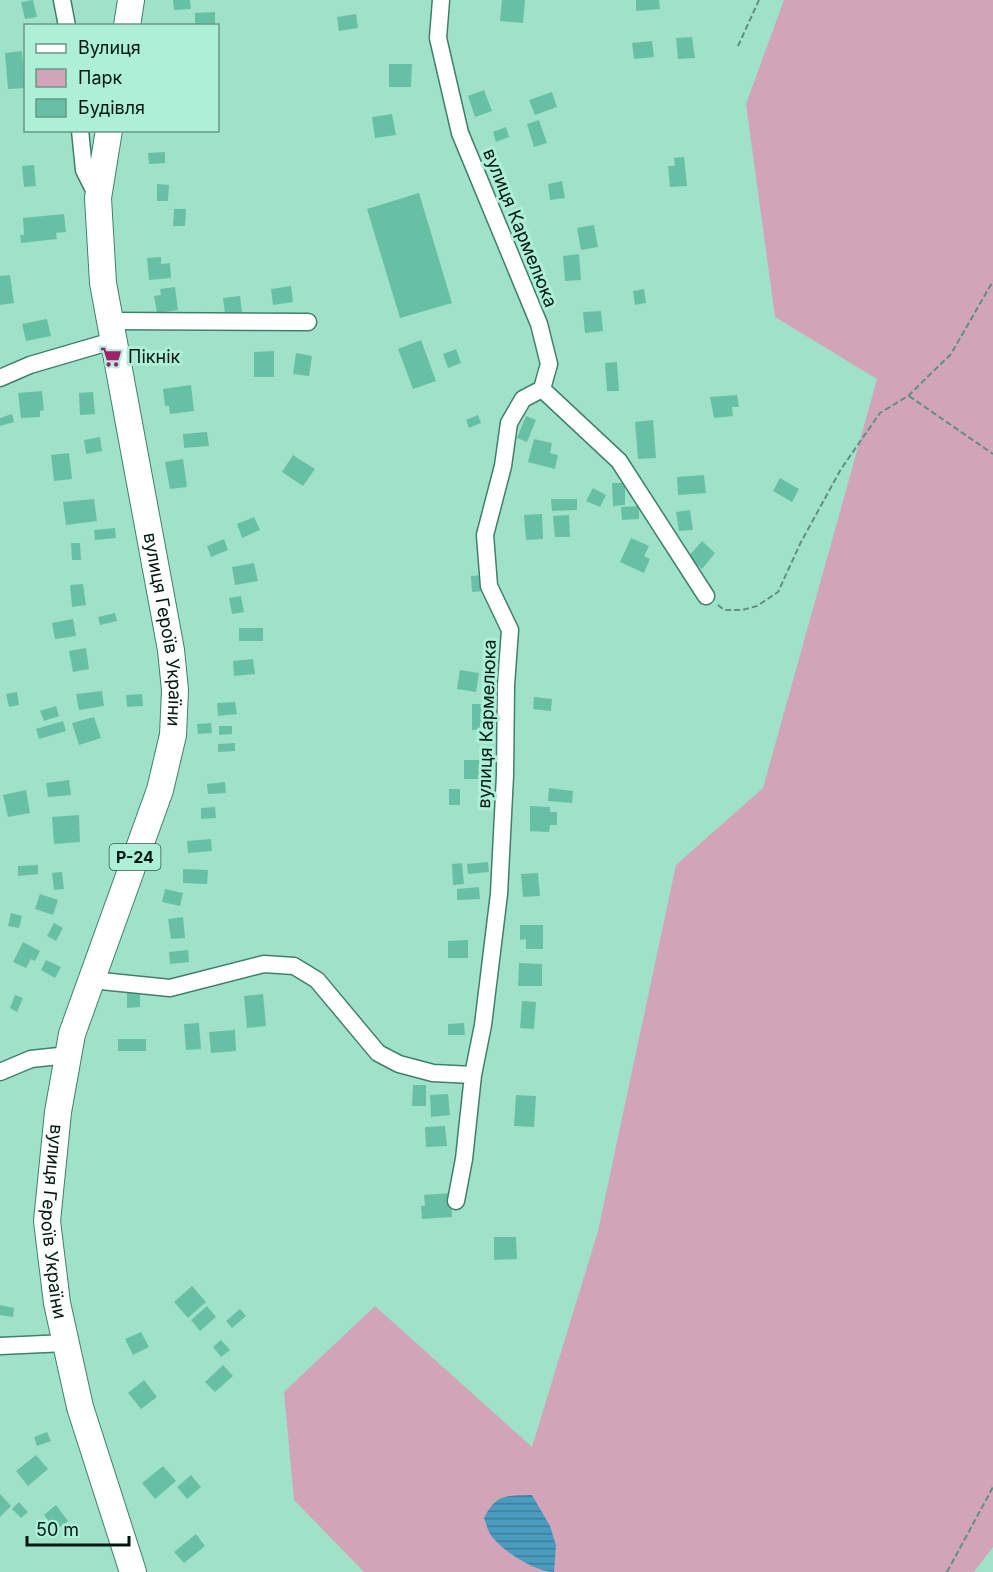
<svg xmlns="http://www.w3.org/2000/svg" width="993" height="1572" font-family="Inter,sans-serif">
	<defs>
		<pattern id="water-rules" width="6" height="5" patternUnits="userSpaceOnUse" patternTransform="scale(1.5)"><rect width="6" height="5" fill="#4b9bc0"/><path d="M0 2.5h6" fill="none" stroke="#3c7d9b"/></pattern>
	</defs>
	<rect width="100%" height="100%" fill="#a0e1ca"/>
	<path fill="#d1a4b8" d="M784,0H993V1547L974,1572H364L294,1500L284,1392L375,1306L532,1447L598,1231L676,865L763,788L877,379L775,317L746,104Z"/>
	<path fill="url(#water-rules)" d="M532,1495L550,1526L556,1545L554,1572C535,1572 498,1549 489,1532C487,1528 486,1522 484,1518C497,1493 506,1496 532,1495Z"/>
	<path fill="#68c0a4" d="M33,0L37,17L25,19L21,2Z
		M173,0H190L191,9L174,10Z
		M502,0H525L523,23L500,21Z
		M636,0H659L660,9L636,11Z
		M215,12V26H195V13Z
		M356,14L358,28L339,31L337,17Z
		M692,37L695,58L678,59L676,38Z
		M652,41L654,57L634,59L632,43Z
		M22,51L25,88L8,89L5,53Z
		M389,64H412L411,87H389Z
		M484,90L492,111L475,117L468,96Z
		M552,92L557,107L535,115L529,100Z
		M392,114L396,135L375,138L372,117Z
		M539,120L547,143L534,147L527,124Z
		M506,127L509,137L496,142L493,132Z
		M165,152V163L149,164L148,153Z
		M684,157L687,186L670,187L668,166H675L674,158Z
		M34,165L36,186L24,187L22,166Z
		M562,181L565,198L550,200L548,184Z
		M157,184L169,185L168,201H157Z
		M419,193L452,303L400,318L367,209Z
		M174,209H186L185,226H173Z
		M64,214L66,232L56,233L57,239L21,243L20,235H24L23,218Z
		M594,225L598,247L581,250L577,228Z
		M579,254L581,280L565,281L563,256Z
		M161,257V264L170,263L171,278L149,280L147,258Z
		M10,275L14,303L0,305V276Z
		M291,286L293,302L273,305L271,289Z
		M175,287L178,310L157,313L154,296L161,295L160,289Z
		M644,289L646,303L635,305L633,291Z
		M240,296L242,312L225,314L223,298Z
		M601,311L603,331L585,333L583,312Z
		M47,319L51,336L26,341L22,324Z
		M421,340L436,381L413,389L398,349Z
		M456,349L461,363L448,368L443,354Z
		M274,351V377H254V352Z
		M296,353L312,356L309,376L293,374Z
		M617,362L619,391H607L605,363Z
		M191,385L194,411L170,414L169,406H165L163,389Z
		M42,391L44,410L40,411V417L21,418L18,393Z
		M93,392L95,414L80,415L79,393Z
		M737,395L739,407H732L733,416L714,418L710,397Z
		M12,414L14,422L0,426V418Z
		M478,415L481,423L469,428L466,420Z
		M526,416L536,420L527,442L517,438Z
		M653,420L656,458L638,459L635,422Z
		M207,432L209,446L184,448L183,434Z
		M100,437L102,451L86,454L84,440Z
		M534,439L552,443L550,453L558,455L555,469L528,462Z
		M69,453L72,479L54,481L51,455Z
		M293,455L315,469L303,486L282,472Z
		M183,459L187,487L170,489L165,462Z
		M704,475L706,493L678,495L677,477Z
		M780,478L799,489L792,502L773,491Z
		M612,483H625V505L613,506Z
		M593,488L606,495L600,507L586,501Z
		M94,499L97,521L66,525L63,502Z
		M551,499H577V510L552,511Z
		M639,506V519L622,520L621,507Z
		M690,510L693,530L679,531L676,512Z
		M542,514L543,539L526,540L524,515Z
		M569,515L570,537H555L553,516Z
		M254,517L260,530L242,538L237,524Z
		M115,528L116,538L95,540L94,530Z
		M631,538L649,546L644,556L650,559L644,573L620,562Z
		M224,539L228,550L211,557L207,546Z
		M702,541L715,553L702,569L688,557Z
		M71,543H80L81,560H72Z
		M254,563L258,581L235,585L232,567Z
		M483,575L484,591L472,592L471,576Z
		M83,584L86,605L72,607L70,585Z
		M241,596L244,612L232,614L229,598Z
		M115,613L117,621L100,625L98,617Z
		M73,619L76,636L55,639L52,623Z
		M239,628H263V641H239Z
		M86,648L89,669L73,672L69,651Z
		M253,659L255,674L234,676L233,661Z
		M460,670L479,673L476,692L457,689Z
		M102,691L104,706L79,710L76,694Z
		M17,692L19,705L9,707L6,694Z
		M142,694L143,706L127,707L126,695Z
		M534,697L552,699L551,711L533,709Z
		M235,702L237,714L218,716L217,703Z
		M472,704H486L487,729L472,730Z
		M56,706L59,716L44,721L40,711Z
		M94,717L101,738L79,745L72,723Z
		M63,721L66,731L39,739L36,729Z
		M211,723L212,733L198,734L197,724Z
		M219,726H232V734L219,735Z
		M235,743V751L218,752V744Z
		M464,760H480V779H464Z
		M69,780L71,795L48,797L46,783Z
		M225,782L226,793L208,794L207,784Z
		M549,788L573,791L572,803L548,801Z
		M449,789H460V805H449Z
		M26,790L30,813L8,817L3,795Z
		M530,806L550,807V812H557V825H550L549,832L530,831Z
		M215,807L216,818L201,819V808Z
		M79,815L80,842L54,844L52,817Z
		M211,839L212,851L188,853L187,841Z
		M488,862L489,872L468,874L467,864Z
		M462,863L464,884L453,885L452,864Z
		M38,865V874L18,876V866Z
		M183,869L208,870L207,884L183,883Z
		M62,872L64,889L54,890L52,873Z
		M538,873L540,896L523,897L521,874Z
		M479,887L480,899L457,900V889Z
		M165,889L183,893L180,906L162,902Z
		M40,894L58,900L53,915L35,909Z
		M11,913L22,916L19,928L8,926Z
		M183,917L185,938L171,939L168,919Z
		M54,923L63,928L56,941L47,936Z
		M520,925H543V949H526V939L520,940Z
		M468,940V958H448V941Z
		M23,942L40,951L35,961L31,959L26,968L13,962Z
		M188,950L189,962L170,964L169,952Z
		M46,960L61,967L55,978L41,970Z
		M519,963L542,964V986H518Z
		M127,991H140V1007L127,1008Z
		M263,994L266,1026L247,1028L244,996Z
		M15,995L23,998L17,1012L10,1008Z
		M522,1001L536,1002L534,1029L520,1028Z
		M199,1023L201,1049L186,1050L184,1024Z
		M464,1023L465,1035H448V1024Z
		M235,1030L236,1051L211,1053L209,1032Z
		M118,1039H146V1051H118Z
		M413,1085H426V1106H412Z
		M448,1094L450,1115L431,1117L430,1095Z
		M516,1095L536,1096L534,1127L514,1126Z
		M445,1126L447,1146L426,1147L425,1127Z
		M451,1193L452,1217L422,1219L421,1206H425L424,1195Z
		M494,1237H516L517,1259L494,1260Z
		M192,1286L206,1302L188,1318L174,1302Z
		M0,1305L14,1308L13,1317L0,1315Z
		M207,1306L216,1317L200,1331L191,1320Z
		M240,1309L246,1316L232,1328L226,1321Z
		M141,1332L149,1347L133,1355L125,1339Z
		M221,1340L230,1350L221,1357L213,1347Z
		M223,1365L233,1376L215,1392L205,1382Z
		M144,1380L157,1397L141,1409L128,1393Z
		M47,1432L51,1441L37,1446L34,1437Z
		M36,1455L48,1469L28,1486L16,1471Z
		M163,1466L176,1481L155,1499L142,1483Z
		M191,1475L201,1487L187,1499L177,1487Z
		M0,1494L11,1506L0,1517Z
		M19,1502L28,1512L21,1518L12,1509Z
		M56,1505L68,1521L56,1530L44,1515Z
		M196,1534L205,1546L184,1563L174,1552Z"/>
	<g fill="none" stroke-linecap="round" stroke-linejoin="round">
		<defs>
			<path id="street" d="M62,0L67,26
				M441,0L438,38L460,133L539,324L549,364L542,389L523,399L509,423L503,466L485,535L489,586L510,630L506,685L505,775L499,894L483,1025L473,1075L464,1159L456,1201
				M80,130L84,170L98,198
				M109,321L308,322
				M0,378L30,365L112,341
				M542,389L619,461L706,596
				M91,980L170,988L264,964L294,966L317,980L378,1053L399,1064L433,1073L473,1075
				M0,1072L31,1059L68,1055
				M0,1346L66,1343"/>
			<g id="primary">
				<path d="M127,26L131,0"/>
				<path id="s1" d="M109,130L98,198L103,283L171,650L175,690L173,735L160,790L72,1034L58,1112L47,1221L57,1303L80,1407L133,1572"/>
			</g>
		</defs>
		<use href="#street" stroke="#40806b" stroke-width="19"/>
		<use href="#primary" stroke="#40806b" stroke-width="28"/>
		<path stroke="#5f8f7e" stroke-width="2" stroke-dasharray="6 3" stroke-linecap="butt" d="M738,46L759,0
			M909,396L993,454
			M718,605L724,610H742L757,606L778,592L801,542L841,469L880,413L908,396L951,354L993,281
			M947,1572L993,1487"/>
		<use href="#street" stroke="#fff" stroke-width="16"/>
		<use href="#primary" stroke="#fff" stroke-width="26"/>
	</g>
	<defs>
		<symbol id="supermarket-bare" viewBox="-9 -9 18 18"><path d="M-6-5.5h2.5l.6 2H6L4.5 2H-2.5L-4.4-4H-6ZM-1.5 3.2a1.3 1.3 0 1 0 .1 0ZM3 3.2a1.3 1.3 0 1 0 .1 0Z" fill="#a31f6c" stroke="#adefd7" stroke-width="2.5" paint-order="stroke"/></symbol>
	</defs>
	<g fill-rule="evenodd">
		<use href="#supermarket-bare" x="96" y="342" width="30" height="30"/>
	</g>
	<g text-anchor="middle" stroke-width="6" stroke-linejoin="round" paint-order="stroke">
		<rect fill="#adefd7" stroke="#34584c" stroke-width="1.5" x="109.5" y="844" width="51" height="26" rx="4.5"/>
		<g font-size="16" font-weight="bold" fill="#001811">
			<text x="135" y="863">Р-24</text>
		</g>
		<g font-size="18" fill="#001811" stroke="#adefd7">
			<text transform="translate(520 228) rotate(68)" y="6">вулиця Кармелюка</text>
			<text dy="6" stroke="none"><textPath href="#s1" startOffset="506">вулиця Героїв України</textPath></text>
			<text transform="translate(487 724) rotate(-88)" y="6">вулиця Кармелюка</text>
			<text dy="6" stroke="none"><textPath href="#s1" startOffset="1118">вулиця Героїв України</textPath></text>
		</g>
		<g font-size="18" fill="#001811" stroke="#adefd7" text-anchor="start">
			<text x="128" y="363">Пікнік</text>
		</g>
	</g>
	<rect x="24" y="24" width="195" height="108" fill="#adefd7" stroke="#689988" stroke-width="1.5"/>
	<rect x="36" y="44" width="30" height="9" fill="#ffffff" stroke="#689988" stroke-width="1.5"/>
	<text x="78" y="54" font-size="18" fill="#001811">Вулиця</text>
	<rect x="36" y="69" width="30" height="18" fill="#d1a4b8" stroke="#689988" stroke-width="1.5"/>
	<text x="78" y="84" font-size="18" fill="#001811">Парк</text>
	<rect x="36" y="99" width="30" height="18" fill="#68c0a4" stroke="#689988" stroke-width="1.5"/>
	<text x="78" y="114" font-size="18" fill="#001811">Будівля</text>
	<path d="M27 1536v9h102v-9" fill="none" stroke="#001811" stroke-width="3"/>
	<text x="36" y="1536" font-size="18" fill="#001811" stroke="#adefd7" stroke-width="4.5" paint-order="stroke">50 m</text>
</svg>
